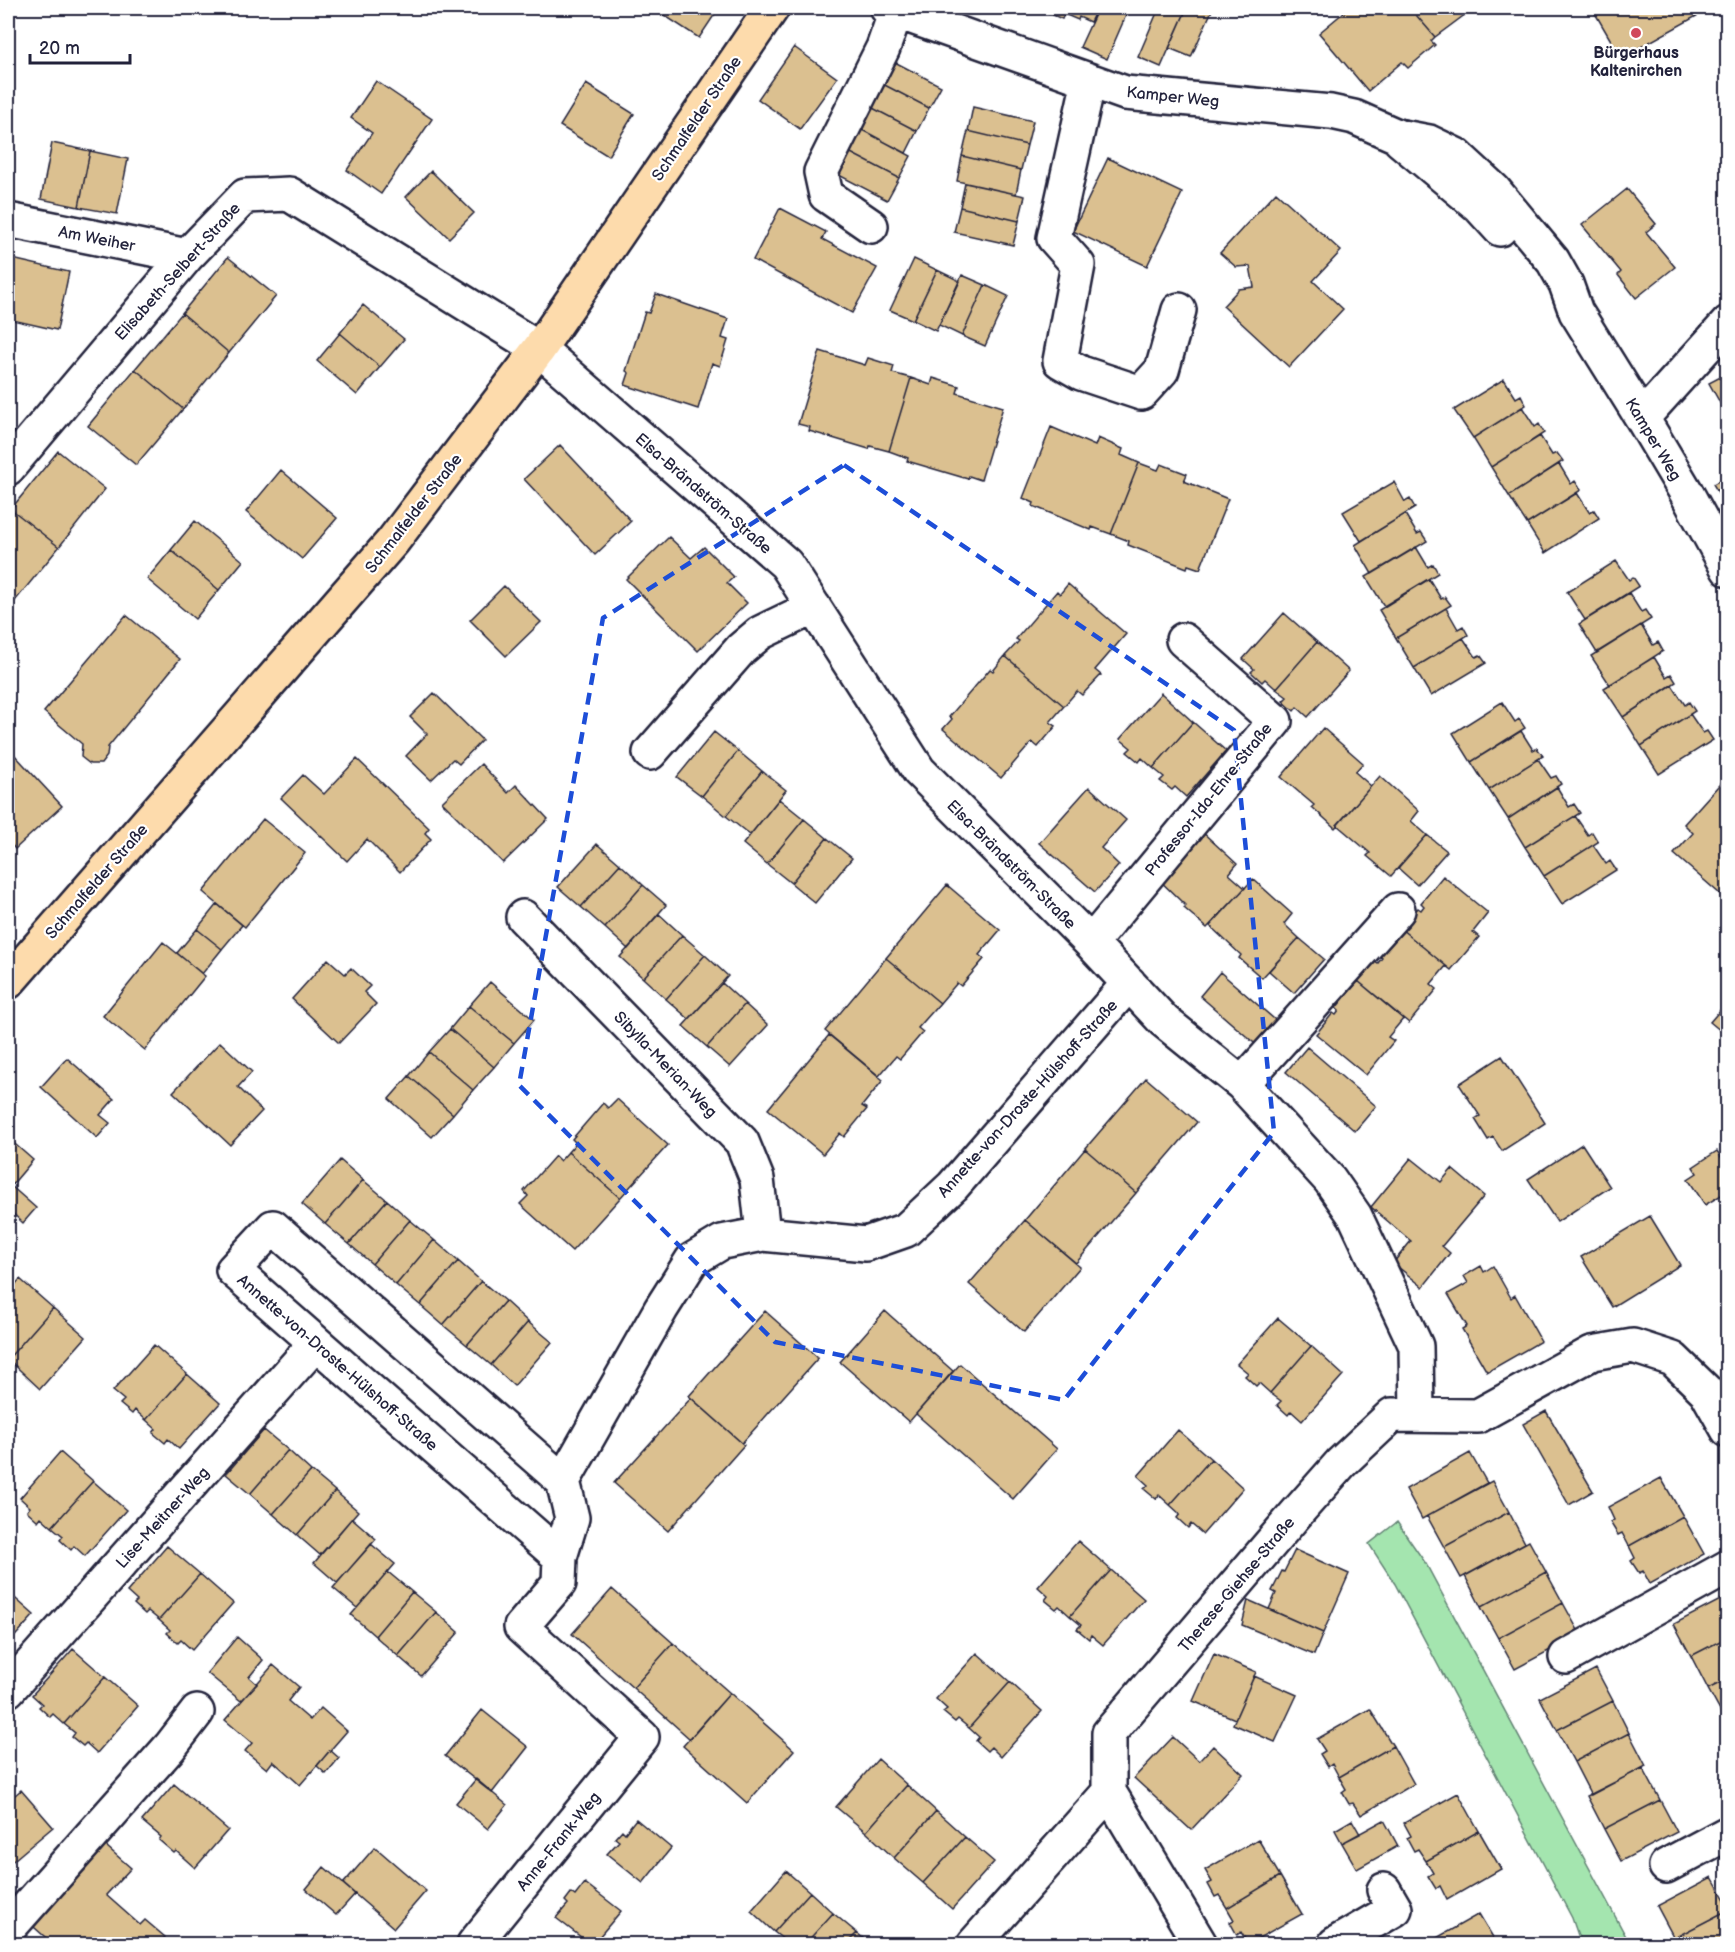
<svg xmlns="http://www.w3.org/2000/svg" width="1735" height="1952" font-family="'Balsamiq Sans',sans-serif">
	<rect width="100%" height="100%" fill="#fff"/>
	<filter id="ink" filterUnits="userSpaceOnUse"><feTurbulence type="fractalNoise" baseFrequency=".0167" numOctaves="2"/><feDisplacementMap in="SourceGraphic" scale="12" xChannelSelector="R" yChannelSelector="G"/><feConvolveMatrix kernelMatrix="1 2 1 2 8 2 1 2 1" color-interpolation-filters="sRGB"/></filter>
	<g filter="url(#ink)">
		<path fill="#a4e5af" stroke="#638475" stroke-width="1.5" d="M1397,1522L1426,1564L1630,1944H1581L1572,1918L1395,1584L1369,1544Z"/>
		<path fill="#dbc090" stroke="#22223b" stroke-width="1.5" d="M653,8H719L699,38Z
			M1048,8H1097L1090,22L1079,17L1078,20L1064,14L1062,19L1046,12Z
			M1098,8H1116L1127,13L1107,59L1080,47Z
			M1159,8H1187L1161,67L1138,57Z
			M1187,8H1213L1191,57L1169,48Z
			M1349,8H1410L1435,37L1431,41L1435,45L1408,68L1402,62L1368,91L1319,33Z
			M1410,8H1474L1435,37Z
			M1592,8H1711L1621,58Z
			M794,47L837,78L800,129L758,99Z
			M887,58L941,86L929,108L875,80Z
			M875,80L929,108L917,131L863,103Z
			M376,81L432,119L381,194L347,170L372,133L351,118Z
			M586,84L634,114L608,156L560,126Z
			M863,103L917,131L906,153L852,125Z
			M973,107L1033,121L1027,145L968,131Z
			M857,127L911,156L899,178L845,150Z
			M968,131L1027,145L1021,170L962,156Z
			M52,143L90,151L79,207L41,199Z
			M845,150L899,178L887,200L833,172Z
			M90,151L128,159L117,214L79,207Z
			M962,156L1021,170L1016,194L957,181Z
			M1108,158L1182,193L1147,266L1073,231Z
			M431,171L474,213L449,238L406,197Z
			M965,183L1025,196L1019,221L960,207Z
			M1627,189L1656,224L1646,232L1675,267L1636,298L1618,275L1621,272L1582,225Z
			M1276,192L1341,251L1313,281L1343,309L1289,367L1223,306L1239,289L1254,287L1250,266L1236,267L1220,253Z
			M960,207L1019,221L1013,245L954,232Z
			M780,208L826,232L822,239L877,268L852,313L753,260Z
			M228,257L276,296L229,353L182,313Z
			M8,258L69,272L57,330L8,319Z
			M914,259L937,270L913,320L890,310Z
			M937,270L960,281L936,331L913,320Z
			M962,275L985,285L962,336L939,325Z
			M985,285L1008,296L985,346L962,336Z
			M656,294L728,319L722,338L728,340L720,366L712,363L698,409L625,385L629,373L626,371L645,312L649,313Z
			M363,305L404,339L380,367L340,333Z
			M182,313L229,353L183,409L135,369Z
			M340,333L380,367L357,395L317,361Z
			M820,351L865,365L868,358L894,366L892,373L911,378L889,451L870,446L869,449L809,431L810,427L798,424Z
			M135,369L183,409L136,465L88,426Z
			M1728,373V417L1709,383Z
			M911,378L931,385L933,378L959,386L957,393L1003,407L981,480L969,476L968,479L907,461L908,458L889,451Z
			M1504,379L1516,398L1521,395L1526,405L1473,438L1454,410Z
			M1522,407L1535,427L1539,424L1544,433L1491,467L1473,438Z
			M1051,427L1095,446L1098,438L1123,449L1121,455L1139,463L1111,534L1092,527L1091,530L1033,506L1034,503L1023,498Z
			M1540,436L1552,455L1557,453L1563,461L1509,496L1491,467Z
			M560,445L631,521L595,555L524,479Z
			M58,451L105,489L59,547L11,509Z
			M1139,463L1158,470L1161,464L1187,474L1184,481L1228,499L1200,569L1188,565L1187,568L1128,545L1129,541L1111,534Z
			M1559,464L1571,484L1575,481L1581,490L1527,524L1509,496Z
			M281,470L337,518L302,559L246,512Z
			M1728,476V496L1722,499L1713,484Z
			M1394,482L1405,502L1410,499L1415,508L1361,541L1343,512Z
			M1577,493L1589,512L1594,510L1599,518L1545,553L1527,524Z
			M11,509L59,547L11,606L8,603V514Z
			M1405,514L1417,534L1421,532L1427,541L1372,574L1355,545Z
			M195,521L243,561L219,590L171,550Z
			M669,537L691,558L704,547L734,577L727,583L747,603L698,651L626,579Z
			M1416,547L1428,567L1433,564L1438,573L1384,606L1366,577Z
			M171,550L219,590L195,619L147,579Z
			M1616,561L1629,580L1633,577L1639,586L1585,620L1567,592Z
			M1429,579L1441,599L1445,597L1451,605L1396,638L1379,610Z
			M1068,584L1126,634L1095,670L1101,675L1082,695L1077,691L1064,706L1005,656L1019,641L1016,639L1057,591L1060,594Z
			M504,586L541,622L506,656L470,620Z
			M1629,593L1641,612L1645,610L1651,619L1597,653L1579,624Z
			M1446,608L1458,629L1463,626L1468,635L1414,668L1396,638Z
			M1284,613L1317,642L1276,689L1265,679L1262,682L1251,672L1254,669L1243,659Z
			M126,615L180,659L108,747L107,756L101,764H90L81,757L82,744L44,712Z
			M1641,625L1653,645L1658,642L1663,651L1610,685L1591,656Z
			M1463,638L1476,657L1480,655L1486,663L1431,696L1414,668Z
			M1317,642L1349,671L1308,717L1297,707L1294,711L1283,701L1287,697L1276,689Z
			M1005,656L1064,706L1050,722L1056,726L1038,747L1032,742L1001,778L943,729L952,719L949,717L990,669L993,671Z
			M1654,657L1666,677L1671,674L1676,682L1623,717L1604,688Z
			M1672,685L1685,705L1689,702L1695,711L1641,746L1623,717Z
			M434,693L482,740L459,764L453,759L431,780L406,756L427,734L410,717Z
			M1161,693L1193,722L1153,768L1142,758L1139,762L1127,752L1131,748L1120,739Z
			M1502,702L1515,722L1519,719L1525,728L1471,762L1453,733Z
			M1690,714L1703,733L1707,731L1713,740L1659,774L1641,746Z
			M1193,722L1226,751L1186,797L1175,787L1172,790L1160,781L1164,777L1153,768Z
			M1323,728L1363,763L1355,772L1371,786L1335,828L1312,807L1314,805L1281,777Z
			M1521,731L1533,750L1537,748L1543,756L1489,790L1471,762Z
			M714,732L738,751L702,796L677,777Z
			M738,751L762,771L726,816L702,796Z
			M12,752L62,806L15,849L8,841V756Z
			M357,759L429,828L425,833L431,839L400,872L367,839L347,861L281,798L303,775L324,794Z
			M1538,759L1551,778L1556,776L1561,784L1508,819L1489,790Z
			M481,764L508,793L516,785L548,819L503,863L442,802Z
			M762,771L786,790L750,835L726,816Z
			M1728,775V900H1727L1674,854L1693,833L1684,824Z
			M1380,776L1419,811L1411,821L1427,835L1391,876L1367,856L1370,853L1337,825Z
			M1089,787L1126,820L1101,848L1119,865L1095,892L1039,843Z
			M1557,787L1569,807L1574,804L1580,813L1525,847L1508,819Z
			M779,799L804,819L767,864L743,844Z
			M1575,816L1588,835L1592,832L1598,842L1544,876L1525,847Z
			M263,819L305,853L245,927L203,892Z
			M804,819L827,838L791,883L767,864Z
			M1199,829L1237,864L1229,874L1245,888L1207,928L1184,908L1186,906L1155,876Z
			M1427,835L1447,851L1417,885L1398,868Z
			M827,838L852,858L815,903L791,883Z
			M597,844L620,864L581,907L558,887Z
			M1593,845L1606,864L1610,861L1616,870L1562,904L1544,876Z
			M620,864L643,885L605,928L581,907Z
			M1443,876L1488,913L1473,932L1479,937L1451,970L1401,929L1418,908L1421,910L1424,906L1421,903Z
			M1253,879L1292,914L1284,924L1299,938L1262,978L1239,958L1241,955L1210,926Z
			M643,885L666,905L628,949L605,928Z
			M947,885L1000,930L979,955L984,959L961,986L957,983L940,1003L886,958Z
			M217,904L242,925L222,949L197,929Z
			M659,914L682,935L643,978L620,957Z
			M197,929L222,949L202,974L177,953Z
			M1401,929L1446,966L1431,984L1437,989L1409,1023L1358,981L1375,961L1378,963L1382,958L1379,956Z
			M682,935L705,955L666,999L643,978Z
			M1299,938L1324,959L1294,993L1269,971Z
			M163,942L205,976L145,1050L103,1016Z
			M705,955L728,976L689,1019L666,999Z
			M886,958L940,1003L918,1028L923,1032L900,1059L896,1056L879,1076L825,1031Z
			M328,959L345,974L351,968L370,986L364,992L376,1004L339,1043L292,999Z
			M1220,972L1281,1025L1261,1049L1200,996Z
			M1358,981L1403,1019L1388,1037L1394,1041L1366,1075L1316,1034L1333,1013L1336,1015L1339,1011L1336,1008Z
			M490,982L534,1020L514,1043L469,1006Z
			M722,983L745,1004L707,1047L683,1026Z
			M1728,1001V1037L1710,1022Z
			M745,1004L768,1025L730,1067L707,1047Z
			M469,1006L514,1043L494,1067L450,1029Z
			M450,1029L494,1067L473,1090L429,1052Z
			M829,1035L883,1080L862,1106L867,1109L844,1137L840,1133L823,1154L768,1109Z
			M220,1042L252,1072L238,1087L262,1111L230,1145L173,1092Z
			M1307,1047L1376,1106L1355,1131L1286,1072Z
			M429,1052L473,1090L453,1114L409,1076Z
			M1502,1056L1545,1123L1502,1151L1493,1137L1488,1140L1475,1119L1480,1116L1459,1084Z
			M67,1058L114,1099L100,1115L110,1123L97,1138L41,1087Z
			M409,1076L453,1114L432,1137L389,1099Z
			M1146,1078L1197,1122L1136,1193L1085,1149Z
			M617,1099L668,1145L620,1198L568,1152L576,1143L572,1139L603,1103L608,1108Z
			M8,1138L33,1160L11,1186L36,1208L23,1223L8,1209Z
			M1582,1144L1610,1187L1557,1222L1528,1179Z
			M1085,1149L1136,1193L1076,1263L1025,1220Z
			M1717,1151L1728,1167V1191L1705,1205L1688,1179L1697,1173L1693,1167Z
			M568,1152L620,1198L572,1251L520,1204L528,1196L524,1191L555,1156L560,1161Z
			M1411,1158L1441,1182L1452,1169L1484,1196L1442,1246L1450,1253L1423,1287L1393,1263L1411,1241L1371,1207Z
			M340,1160L363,1180L325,1224L302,1204Z
			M363,1180L387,1200L349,1244L325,1224Z
			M387,1200L410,1220L372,1264L349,1244Z
			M1650,1216L1680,1265L1612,1307L1581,1257Z
			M410,1220L434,1240L396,1285L372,1264Z
			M1025,1220L1080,1267L1024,1332L969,1284Z
			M434,1240L458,1261L420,1305L396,1285Z
			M458,1261L481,1281L443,1325L420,1305Z
			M1481,1266L1484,1272L1493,1266L1511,1298L1515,1295L1541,1341L1487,1372L1462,1329L1467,1326L1448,1294L1468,1283L1464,1276Z
			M20,1279L53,1308L8,1359V1293Z
			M481,1281L505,1301L467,1345L443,1325Z
			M505,1301L528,1322L491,1365L467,1345Z
			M53,1308L86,1337L40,1389L8,1359Z
			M765,1311L818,1358L742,1443L689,1396Z
			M885,1311L953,1371L909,1422L840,1362Z
			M1278,1318L1311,1346L1270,1393L1259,1383L1256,1386L1245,1376L1248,1373L1237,1364Z
			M528,1322L552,1342L514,1386L491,1365Z
			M154,1345L187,1374L146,1420L135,1410L132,1414L120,1404L124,1400L113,1391Z
			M1311,1346L1343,1375L1302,1421L1291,1411L1288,1415L1277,1405L1281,1401L1270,1393Z
			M960,1364L1057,1449L1013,1499L916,1414Z
			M187,1374L220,1403L179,1449L168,1439L165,1443L153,1433L156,1429L146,1420Z
			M691,1398L744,1445L668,1531L614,1483Z
			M1546,1411L1593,1491L1569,1505L1523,1424Z
			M264,1430L288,1450L250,1494L226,1474Z
			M1178,1430L1211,1459L1170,1505L1159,1495L1156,1499L1144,1489L1148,1485L1138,1476Z
			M288,1450L311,1471L273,1514L250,1494Z
			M60,1452L93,1481L52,1527L41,1517L38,1521L27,1511L30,1507L20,1498Z
			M1470,1453L1487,1483L1422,1519L1406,1489Z
			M1211,1459L1243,1488L1203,1534L1191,1524L1188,1528L1177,1518L1180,1514L1170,1505Z
			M311,1471L335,1491L297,1535L273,1514Z
			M1661,1478L1683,1516L1629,1546L1622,1533L1618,1535L1610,1522L1614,1520L1608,1507Z
			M93,1481L126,1510L85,1556L74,1546L71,1550L60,1540L63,1536L52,1527Z
			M1492,1481L1509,1512L1444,1547L1427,1516Z
			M335,1491L358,1511L320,1555L297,1535Z
			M1509,1512L1525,1543L1461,1578L1444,1547Z
			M1683,1516L1704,1554L1650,1584L1643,1571L1639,1573L1631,1561L1635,1558L1629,1546Z
			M352,1518L376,1539L337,1583L314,1563Z
			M1078,1541L1111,1570L1070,1616L1059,1606L1056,1609L1045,1600L1048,1596L1038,1587Z
			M1529,1541L1546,1572L1481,1607L1465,1576Z
			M371,1544L395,1564L357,1608L333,1588Z
			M167,1546L200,1574L159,1620L148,1611L145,1614L134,1604L137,1601L127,1592Z
			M1295,1550L1349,1574L1323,1633L1269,1609L1276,1593L1272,1591L1282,1571L1284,1572Z
			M1111,1570L1144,1599L1103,1645L1091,1635L1089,1639L1077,1629L1081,1625L1070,1616Z
			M388,1572L412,1592L375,1636L351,1615Z
			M1546,1572L1563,1603L1498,1638L1481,1607Z
			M200,1574L233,1603L192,1650L181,1640L178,1643L167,1633L170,1630L159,1620Z
			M612,1589L673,1643L633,1688L572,1634Z
			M8,1592L34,1615L8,1644Z
			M412,1592L436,1612L398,1656L375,1636Z
			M1728,1596V1637L1691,1656L1674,1624Z
			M1248,1600L1323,1633L1314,1655L1242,1625Z
			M1563,1603L1580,1634L1515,1669L1498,1638Z
			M436,1612L459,1632L421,1676L398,1656Z
			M237,1637L263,1660L249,1677L257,1684L241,1701L207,1673Z
			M1728,1637V1679L1708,1689L1691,1656Z
			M673,1643L730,1693L690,1739L633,1688Z
			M73,1649L105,1677L64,1724L53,1714L50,1717L39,1707L42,1704L32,1695Z
			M977,1653L1010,1682L969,1728L958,1719L955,1722L943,1712L947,1709L936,1699Z
			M1214,1654L1256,1672L1235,1719L1193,1701Z
			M273,1665L299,1687L288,1701L310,1720L321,1708L347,1731L300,1785L273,1761L267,1769L245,1751L252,1743L225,1720Z
			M1596,1669L1613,1701L1557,1730L1540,1698Z
			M1254,1676L1297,1695L1275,1742L1233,1724Z
			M105,1677L138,1706L97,1753L86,1743L83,1746L72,1737L75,1733L64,1724Z
			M1728,1679V1719L1725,1720L1708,1689Z
			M1010,1682L1042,1711L1001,1757L991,1747L987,1751L976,1741L979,1737L969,1728Z
			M730,1693L794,1750L747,1803L683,1746Z
			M1613,1701L1629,1733L1574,1762L1557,1730Z
			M1370,1709L1393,1746L1339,1777L1332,1764L1328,1767L1320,1754L1325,1751L1317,1739Z
			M482,1710L528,1747L492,1793L445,1756Z
			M1629,1733L1646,1766L1591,1795L1574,1762Z
			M1173,1737L1199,1761L1213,1746L1243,1774L1191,1830L1134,1778Z
			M1393,1746L1414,1784L1361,1815L1353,1803L1349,1804L1342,1792L1346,1789L1339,1777Z
			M330,1750L339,1758L326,1774L317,1766Z
			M878,1759L907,1785L866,1832L836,1807Z
			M1643,1768L1660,1800L1604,1829L1587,1796Z
			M476,1779L507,1805L488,1829L456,1803Z
			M174,1784L228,1830L195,1868L176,1851L174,1853L159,1840L161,1837L142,1821Z
			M907,1785L936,1811L894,1858L866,1832Z
			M8,1787L15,1795L21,1790L53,1827L8,1865Z
			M1458,1793L1479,1831L1426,1861L1418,1849L1414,1851L1407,1838L1411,1836L1404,1823Z
			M1660,1800L1677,1832L1621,1861L1604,1829Z
			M936,1811L965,1837L923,1883L894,1858Z
			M636,1819L671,1848L643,1883L607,1854L619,1841L615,1838L622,1830L625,1833Z
			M1352,1820L1360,1834L1342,1843L1335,1830Z
			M1384,1820L1398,1846L1357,1869L1342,1843Z
			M1479,1831L1501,1869L1447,1900L1440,1886L1436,1889L1428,1876L1433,1873L1426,1861Z
			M965,1837L994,1862L952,1909L923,1883Z
			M98,1839L131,1868L106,1895L140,1925L145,1920L165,1937L158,1944H53L26,1920Z
			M1258,1839L1280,1876L1227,1908L1219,1895L1215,1897L1208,1884L1212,1882L1205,1870Z
			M375,1847L426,1891L394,1928L343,1884Z
			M324,1867L355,1894L336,1915L306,1889Z
			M786,1871L810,1892L774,1932L751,1911Z
			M1280,1876L1302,1914L1248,1944L1241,1932L1237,1935L1230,1922L1234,1920L1227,1908Z
			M1712,1877L1728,1905V1910L1674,1938L1657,1906Z
			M585,1883L621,1911L593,1944H590L556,1918L568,1904L565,1901L571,1893L575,1896Z
			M810,1892L833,1913L805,1944H789L774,1932Z
			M1728,1910V1944H1677L1674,1938Z
			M833,1913L857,1933L846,1944H805Z
			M1479,1914L1497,1944H1426Z
			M857,1933L870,1944H846Z"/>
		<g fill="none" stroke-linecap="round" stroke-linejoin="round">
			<defs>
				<path id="minor" d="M887,8L1125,93L1331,112L1354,117L1397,136L1429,142L1456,155L1494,190L1553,261L1566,284L1576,312L1642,418L1686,492L1728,569
					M1089,80L1054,238L1078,265L1060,361L1081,373L1141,393L1162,370L1179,310
					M1400,140L1479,206L1500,229
					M8,220L187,256
					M871,226L826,195L821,172L883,48L896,11
					M1642,418L1728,323
					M8,468L187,256L245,196L289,194L539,349L786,564L919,771L1091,943L1164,1021L1242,1084L1330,1180L1355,1216L1416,1346L1417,1415
					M650,753L741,649L760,633L814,607
					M523,917L742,1142L757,1179L763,1234
					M1091,943L1275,721L1183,640
					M1242,1084L1398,910
					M560,1557L233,1270L273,1227L563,1481
					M1566,1657L1728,1567
					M8,1690L316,1343
					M1666,1866L1728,1833
					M8,1929L170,1747L197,1712
					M474,1944L642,1737L521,1627L559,1583L560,1557L572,1518L563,1481L661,1309L692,1260L722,1242L763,1234L866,1244L906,1230L953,1186L1129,983
					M974,1944L1109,1792
					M1200,1944L1109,1792V1733L1295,1515L1341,1463L1392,1415L1478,1416L1592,1353L1633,1346L1673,1359L1706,1391L1728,1430
					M1335,1944L1395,1909L1384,1890"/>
				<path id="major" d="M8,982L393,541L539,349L772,8"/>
			</defs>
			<use href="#minor" stroke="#22223b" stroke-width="38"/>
			<use href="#major" stroke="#22223b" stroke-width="38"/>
			<use href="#minor" stroke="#fff" stroke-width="33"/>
			<use href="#major" stroke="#fddbac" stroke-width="33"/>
		</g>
	</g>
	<path fill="none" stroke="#1d4ed8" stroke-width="4.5" stroke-dasharray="12 8" stroke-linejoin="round" d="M844,465L1234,730L1274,1132L1064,1400L775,1342L519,1085L603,618Z"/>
	<circle fill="#d1495b" stroke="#fff" stroke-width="2" cx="1636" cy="33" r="6"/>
	<g text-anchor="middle" stroke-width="4.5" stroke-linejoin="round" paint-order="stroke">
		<g font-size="16" font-weight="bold" fill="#22223b" stroke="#fff">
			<text x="1636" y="58">Bürgerhaus<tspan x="1636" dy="18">Kaltenirchen</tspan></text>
		</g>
		<g font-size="16" fill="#22223b" stroke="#fff">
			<text transform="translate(1173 96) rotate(6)" y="6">Kamper Weg</text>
			<text transform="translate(696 118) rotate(-56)" y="6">Schmalfelder Straße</text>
			<text transform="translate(97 238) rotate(11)" y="6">Am Weiher</text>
			<text transform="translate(177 271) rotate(-48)" y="6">Elisabeth-Selbert-Straße</text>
			<text transform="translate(1654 439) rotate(59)" y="6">Kamper Weg</text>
			<text transform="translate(704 493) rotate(41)" y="6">Elsa-Brändström-Straße</text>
			<text transform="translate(413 513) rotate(-52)" y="6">Schmalfelder Straße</text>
			<text transform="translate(1208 799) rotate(-51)" y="6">Professor-Ida-Ehre-Straße</text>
			<text transform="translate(1012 864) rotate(45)" y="6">Elsa-Brändström-Straße</text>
			<text transform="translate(96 881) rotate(-49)" y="6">Schmalfelder Straße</text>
			<text transform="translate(666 1064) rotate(46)" y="6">Sibylla-Merian-Weg</text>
			<text transform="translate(1027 1098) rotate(-48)" y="6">Annette-von-Droste-Hülshoff-Straße</text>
			<text transform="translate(338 1362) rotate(41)" y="6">Annette-von-Droste-Hülshoff-Straße</text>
			<text transform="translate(162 1517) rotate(-48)" y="6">Lise-Meitner-Weg</text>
			<text transform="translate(1236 1584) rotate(-50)" y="6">Therese-Giehse-Straße</text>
			<text transform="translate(558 1841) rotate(-51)" y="6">Anne-Frank-Weg</text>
		</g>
	</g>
	<rect width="1735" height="1952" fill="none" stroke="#fff" stroke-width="30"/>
	<rect x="15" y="15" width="1705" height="1922" fill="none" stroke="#22223b" stroke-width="2" filter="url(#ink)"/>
	<path d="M30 54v9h100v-9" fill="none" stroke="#22223b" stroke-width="3"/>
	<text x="39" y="54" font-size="18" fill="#22223b" stroke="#ffffff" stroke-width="4.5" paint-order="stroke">20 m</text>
</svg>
